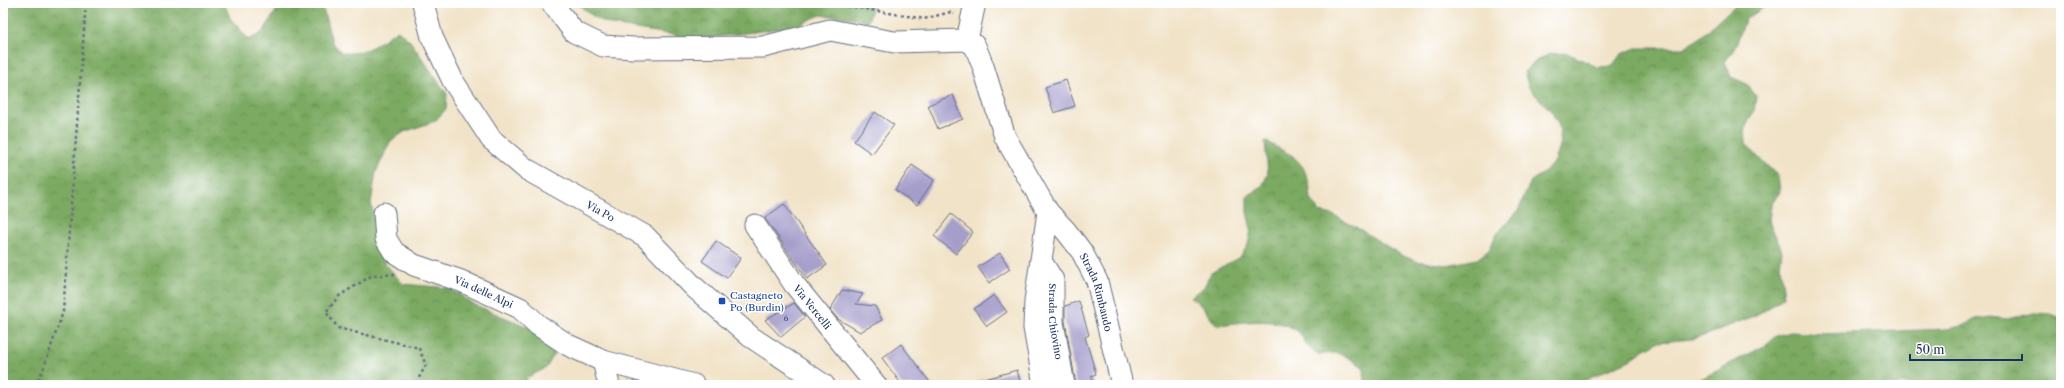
<svg xmlns="http://www.w3.org/2000/svg" width="2064" height="388" font-family="'Libre Caslon Text',serif">
	<defs>
		<pattern id="forest-crowns" width="20" height="18" patternUnits="userSpaceOnUse"><rect width="20" height="18" fill="#7caa62"/><path d="M2 6a3 3 0 1 1 6 0M12 15a3 3 0 1 1 6 0" fill="none" stroke="#658b54"/></pattern>
	</defs>
	<rect width="100%" height="100%" fill="#fff"/>
	<filter id="ink" filterUnits="userSpaceOnUse"><feTurbulence type="fractalNoise" baseFrequency=".025" numOctaves="2"/><feDisplacementMap in="SourceGraphic" scale="8" xChannelSelector="R" yChannelSelector="G"/><feConvolveMatrix kernelMatrix="1 2 1 2 8 2 1 2 1" color-interpolation-filters="sRGB"/></filter>
	<filter id="wash" filterUnits="userSpaceOnUse"><feTurbulence type="fractalNoise" baseFrequency=".012" numOctaves="4" result="noise"/><feDisplacementMap in="SourceGraphic" scale="16" xChannelSelector="R" yChannelSelector="G"/><feGaussianBlur stdDeviation="0.9" result="paint"/><feColorMatrix in="noise" values="0 0 0 0 0 0 0 0 0 0 0 0 0 0 0 0 0 1.4 0 .05"/><feComposite in="paint" operator="in"/></filter>
	<g filter="url(#wash)">
		<rect width="100%" height="100%" fill="#f1e3c8"/>
		<path fill="url(#forest-crowns)" stroke="#4c6c60" d="M3,3H224L230,18L249,40L263,32L281,3H319L324,12L332,42L342,53C366,55 378,43 398,30L410,41L447,94L446,109L435,121L404,132L390,142L376,172L371,203L384,262L403,284L449,288L475,305L547,335L560,345L546,368L526,378L529,385H3Z
			M576,3H874L868,22L853,18L821,15L792,27L699,39L612,25L597,19Z
			M1738,3H1771L1746,19L1734,49L1725,62L1731,77L1747,84L1756,96L1754,112L1745,127L1746,143L1756,155L1778,176L1780,192L1771,205L1769,221L1782,251L1780,266L1784,297L1770,307L1756,315L1709,334L1693,339L1658,342L1644,350L1630,360L1600,373L1578,385H1365L1364,368C1356,362 1345,354 1334,353C1329,353 1323,355 1319,354C1303,348 1305,336 1296,330C1274,316 1241,323 1217,325C1207,316 1203,304 1190,297L1204,287L1211,273L1240,257L1248,245L1251,229L1247,212V196L1261,188L1268,174L1265,141L1293,156L1303,167L1309,182L1311,199L1319,212L1333,215L1361,230L1401,255L1416,261L1447,265L1477,259L1489,250L1496,235L1518,211L1531,181L1545,172L1555,161L1561,142L1559,126L1551,111L1529,88L1524,72L1536,61L1550,54L1567,53L1597,67L1612,66L1621,54L1636,48H1683L1697,40Z
			M2035,313L2051,314L2061,318V353L2056,370V385H1684L1703,378L1764,346L1776,336L1791,332L1823,334L1947,329L1962,326L1976,319L1991,317L2006,319Z"/>
		<g id="blocks">
			<path fill="#a59ecb" d="M1066,80L1075,106L1054,113L1045,87Z
				M953,95L963,119L938,129L928,105Z
				M875,112L894,125L872,154L854,141Z
				M912,165L934,180L917,205L895,190Z
				M784,204L827,265L807,279L765,218Z
				M951,214L973,232L956,254L934,236Z
				M716,241L741,258L727,278L702,261Z
				M1000,253L1010,269L989,283L978,267Z
				M842,290L863,294L856,304L875,306L882,320L860,332L838,319L830,310Z
				M994,295L1007,312L987,326L974,309Z
				M1079,301L1089,335L1085,337L1096,374L1091,376L1094,385H1076L1065,321V306Z
				M794,303L805,317L781,337L765,320Z
				M901,344L932,385H902L882,358Z
				M1017,370L1021,385H978V381Z"/>
		</g>
	</g>
	<g filter="url(#ink)">
		<use href="#blocks" fill-opacity="0" stroke="#666e83" stroke-width="1"/>
		<g fill="none" stroke-linecap="round" stroke-linejoin="round">
			<defs>
				<g id="minor">
					<path id="s1" d="M423,3L432,37L453,81L491,139L526,169L645,236L694,287L751,337L824,385"/>
					<path id="s2" d="M552,3L574,32L603,46L633,48L763,47L830,30L894,42L967,40L975,46L983,66L1005,137L1048,212L1066,231L1082,252L1097,281L1122,385"/>
					<path d="M967,40L975,3"/>
					<path id="s3" d="M384,213L386,239L394,252L414,265L461,281L520,308L538,325L568,345L603,361L694,385"/>
					<path id="s4" d="M755,225L794,284L876,385"/>
					<path id="s5" d="M1041,261L1053,280V322L1064,385"/>
					<path d="M603,361L609,385"/>
					<path d="M1044,385L1034,328L1035,301L1048,212"/>
				</g>
			</defs>
			<use href="#minor" stroke="#666e83" stroke-width="23"/>
			<path stroke="#666e83" stroke-width="2.5" stroke-dasharray="3 3" stroke-linecap="butt" d="M830,3L924,19L951,12L954,14
				M395,274L371,276L339,296L326,312L338,328L419,348L426,365L415,385
				M35,385L43,370L63,312L86,3"/>
			<use href="#minor" stroke="#fff" stroke-width="21"/>
		</g>
	</g>
	<rect fill="#1a4fb4" stroke="#fff" stroke-width="1.5" x="718" y="297" width="8" height="8" rx="2"/>
	<g text-anchor="middle" stroke-width="3" stroke-linejoin="round" paint-order="stroke">
		<g font-size="8" fill="#3e4b79">
			<text x="786" y="321">6</text>
		</g>
		<g font-size="10" fill="#1b2f5e" stroke="#fff">
			<text dy="4" stroke="none"><textPath href="#s1" startOffset="285">Via Po</textPath></text>
			<text dy="4" stroke="none"><textPath href="#s3" startOffset="140">Via delle Alpi</textPath></text>
			<text dy="4" stroke="none"><textPath href="#s2" startOffset="724">Strada Rimbaudo</textPath></text>
			<text dy="4" stroke="none"><textPath href="#s4" startOffset="100">Via Vercelli</textPath></text>
			<text dy="4" stroke="none"><textPath href="#s5" startOffset="64">Strada Chiovino</textPath></text>
		</g>
		<g font-size="10" fill="#164399" stroke="#fff" text-anchor="start">
			<text x="730" y="299">Castagneto<tspan x="730" dy="12">Po (Burdin)</tspan></text>
		</g>
	</g>
	<rect width="2064" height="388" fill="none" stroke="#fff" stroke-width="16"/>
	<path d="M1910 354v6h112v-6" fill="none" stroke="#1b2f5e" stroke-width="2"/>
	<text x="1916" y="354" font-size="12" fill="#1b2f5e" stroke="#ffffff" stroke-width="3" paint-order="stroke">50 m</text>
</svg>
